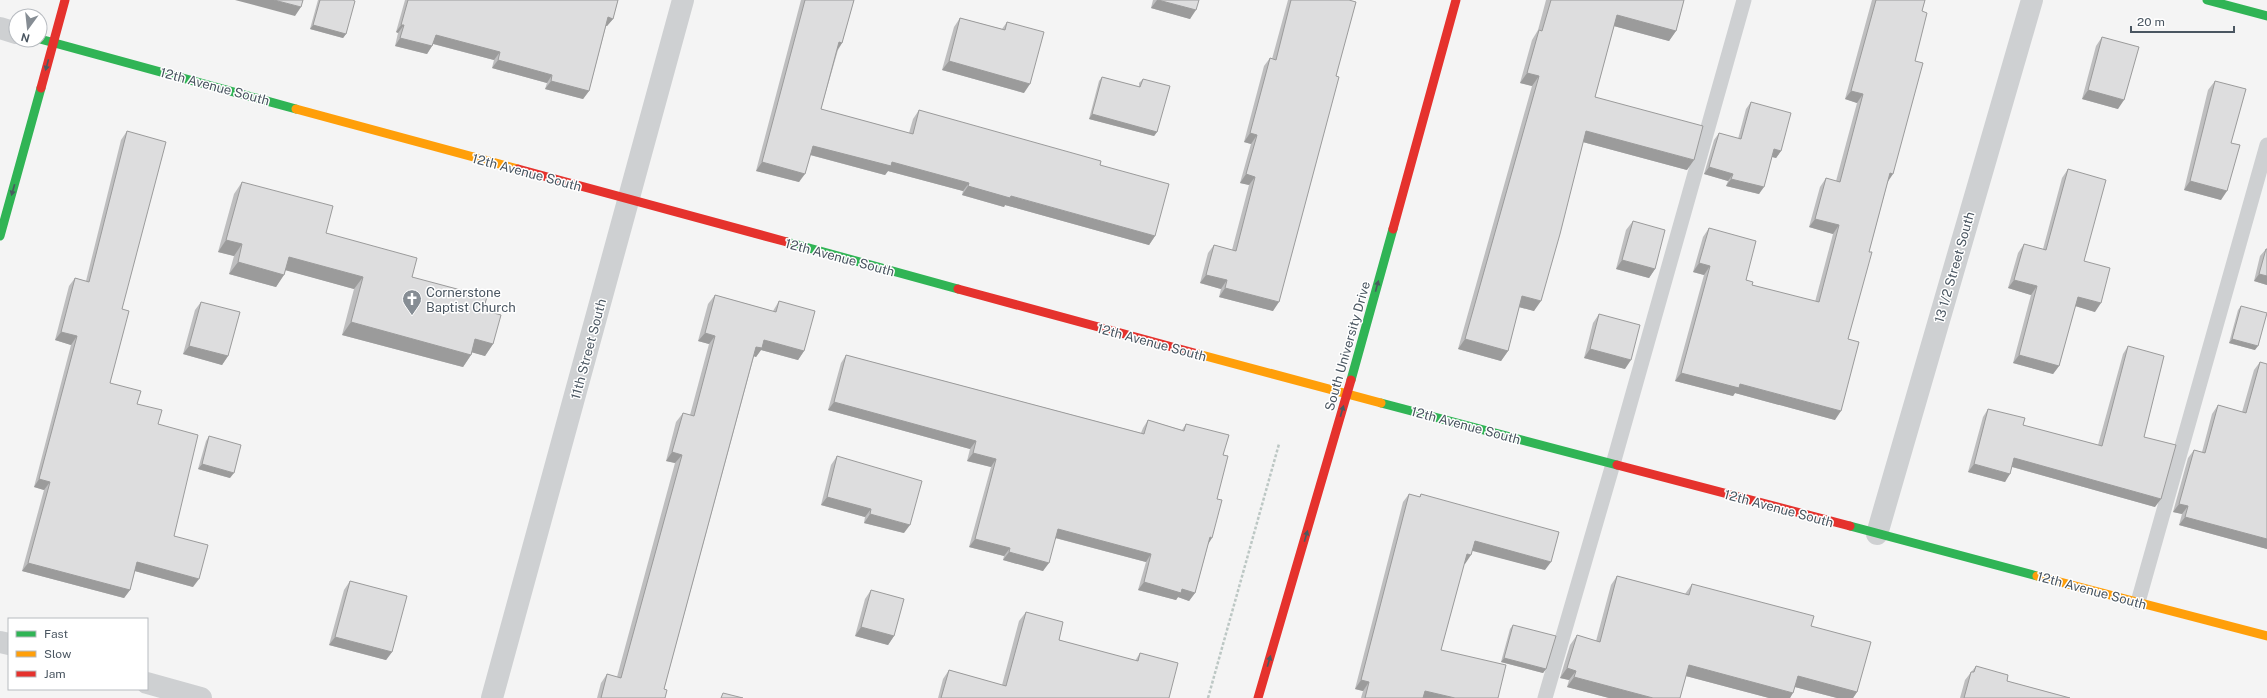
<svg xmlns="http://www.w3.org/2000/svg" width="2267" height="698" font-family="'Public Sans',sans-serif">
	<rect width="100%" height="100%" fill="#f4f4f4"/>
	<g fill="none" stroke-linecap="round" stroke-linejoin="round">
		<path stroke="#bcc7c4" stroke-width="2.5" stroke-dasharray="3 2" stroke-linecap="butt" d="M1208,698L1279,444"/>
		<path stroke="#ced0d2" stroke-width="15" d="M2138,602L2267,145
			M1545,698L1613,464L1744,0"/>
		<path stroke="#ced0d2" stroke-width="22" d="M0,28L16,33
			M1877,534L2032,0
			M0,642L9,644
			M147,683L201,698
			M492,698L683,0"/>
		<path stroke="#30b455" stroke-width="9" d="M2207,0L2267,16
			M40,39L296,109
			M0,236L41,88
			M787,242L958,289
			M1351,380L1393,229
			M1381,403L1617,465
			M1850,526L2037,576"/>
		<path stroke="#ff9f0a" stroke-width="9" d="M296,109L518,169
			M1198,354L1381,403
			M2037,576L2267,636"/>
		<path stroke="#e5322d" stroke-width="9" d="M41,88L65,0
			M518,169L787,242
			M1393,229L1456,0
			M958,289L1198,354
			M1617,465L1850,526
			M1258,698L1351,380"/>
	</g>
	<path fill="#bebebf" d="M318,0H353L346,34L343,38L310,29Z
		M405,0H618L613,19L607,26H606L589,91L583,99L545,89L547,83L492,68L494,60L433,44L432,46L427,54L395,46L398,33L396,32Z
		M801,0H854L842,43L838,50L821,109L909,133L913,119L919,110L1100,165L1155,236L1149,245L1005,205L1004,207L962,195L963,191L888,171L885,175L810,155L799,182L756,171Z
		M1153,0H1199L1190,19L1151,8Z
		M1288,0H1349L1273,311L1219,297L1221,289L1200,283L1208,253L1214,245L1232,250L1249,185L1240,183L1251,144L1244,142L1264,66L1270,58L1272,59Z
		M1546,0H1684L1676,31L1669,41L1614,26L1595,97L1687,170L1583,142L1534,311L1519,307L1508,351L1501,361L1458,349L1532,86L1520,83L1532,40L1538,30Z
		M1872,0H1925L1922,11L1915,61L1888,181L1869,252L1848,339L1835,420L1735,393L1733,396L1675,381L1704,275L1693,272L1703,237L1709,228L1746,280L1752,285L1815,302L1833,234L1809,227L1820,187L1826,178L1836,181L1857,103L1845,99Z
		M960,18L1002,29L1007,22L1024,93L942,70L954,27Z
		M2102,37L2118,109L2082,99L2096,46Z
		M1102,77L1139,87V83L1143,79L1157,132L1154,136L1089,119L1099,81Z
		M2215,81L2231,143L2221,200L2184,190L2208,90Z
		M1751,102L1781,151L1776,158L1772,157L1759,194L1726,186L1728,181L1704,174L1714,140L1719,133L1738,139L1746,109Z
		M127,131L122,309L110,383L137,404L158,424L174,536L193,587L135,571L130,590L124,598L22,571L44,490L34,487L71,345L55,340L69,286L75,278L86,281L121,140Z
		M2068,169L2084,261L2095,312L2075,306L2059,366L2053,374L2013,363L2031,295L2008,288L2018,253L2024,244L2043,249L2062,178Z
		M242,182L326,233L412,277L483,310L493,344L485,356L472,352L471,355L463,367L342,335L354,289L286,270L276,287L229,274L234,256L218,252L234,194Z
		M1633,221L1655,269L1649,278L1616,269L1626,230Z
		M2266,249L2267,285L2254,281L2260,256Z
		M715,295L773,311L779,301L804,351L798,360L761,350L756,357L754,356L664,689L665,698H597L601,683L607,674L617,677L675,463L666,461L676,422L683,413L690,415L709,344L698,341L708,304Z
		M201,302L228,356L222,365L183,354L195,310Z
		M2241,306L2255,350L2229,343L2238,310Z
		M1599,314L1625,369L1584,358L1593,323Z
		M2128,346L2144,437L2155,507L2012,467L2005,482L1968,472L1983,417L1988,409L2023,425L2098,445L2123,354Z
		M846,355L1141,433L1143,428L1148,420L1182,430L1186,424L1223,455L1217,499L1208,545L1195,593L1189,601L1178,597L1176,600L1138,590L1146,562L1055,538L1043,571L1003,560L1004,556L969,547L991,467L967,461L970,449L828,410L841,363Z
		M2260,362L2267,549L2179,525L2182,514L2173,512L2188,458L2194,450L2202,452L2212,414L2218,405L2242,412L2254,370Z
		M209,436L230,478L198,469L206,441Z
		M837,456L904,533L864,523L865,517L821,505L831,465Z
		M1409,494L1419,497L1421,494L1545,570L1472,550L1464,564L1441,650L1498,698H1361L1363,691L1355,689L1403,502Z
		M1617,576L1685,594L1692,584L1811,626L1857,692L1853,698H1837L1795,687L1790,698H1769L1686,676L1680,698H1609L1567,687L1569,680L1560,678L1570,645L1577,635L1596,641L1611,585Z
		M350,581L392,652L386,660L329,645L344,590Z
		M871,590L894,636L888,645L855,636L865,599Z
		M1026,612L1059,640L1135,661L1140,653L1169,698H938L943,679L949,670L1002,685L1019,621Z
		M1513,625L1546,669L1543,673L1501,662L1510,629Z
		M1976,666L2007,681L2070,698H1960L1965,680Z"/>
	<path fill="#9b9b9b" d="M235,0H274L301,7L295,16Z
		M1157,0H1158L1196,10L1190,19L1151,8Z
		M1617,15L1676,31L1669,41L1610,25Z
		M608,17L613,19L607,26L603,25Z
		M313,25L346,34L343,38L310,29Z
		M401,25H404L398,33L396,32Z
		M436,35L500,52L494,60L430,43Z
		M400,38L432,46L427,54L395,46Z
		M839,42L842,43L836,52Z
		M498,60L552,75L547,83L492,68Z
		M949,61L1030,84L1024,93L942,70Z
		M1527,73L1539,76L1532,86L1520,83Z
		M551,81L589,91L583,99L545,89Z
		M2088,90L2124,100L2118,109L2082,99Z
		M1851,91L1863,94L1857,103L1845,99Z
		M1092,114L1157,132L1154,136L1089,119Z
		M1586,131L1694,160L1687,170L1579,141Z
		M1250,133L1257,135L1251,144L1244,142Z
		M813,146L892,162L969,183L963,191L888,171L885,175L807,154Z
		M1774,149L1781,151L1776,158L1769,156Z
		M762,162L805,174L799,182L756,171Z
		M1709,167L1733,174L1728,181L1704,174Z
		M1890,173L1893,174L1887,183Z
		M1246,174L1255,177L1249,185L1240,183Z
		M1731,179L1764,187L1759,194L1726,186Z
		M2190,181L2227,191L2221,200L2184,190Z
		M968,186L1011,196L1155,236L1149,245L1005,205L1004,207L962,195Z
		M1815,219L1839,225L1833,234L1809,227Z
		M226,240L242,244L234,256L218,252Z
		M289,257L363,277L354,289L281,269Z
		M1622,260L1655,269L1649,278L1616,269Z
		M238,262L284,275L276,287L229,274Z
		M1699,263L1710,266L1704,275L1693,272Z
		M2259,274L2267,276V285L2254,281Z
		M1206,275L1227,280L1221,289L1200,283Z
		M2014,280L2037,286L2031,295L2008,288Z
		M1225,288L1279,302L1273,311L1219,297Z
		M1522,296L1541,301L1534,311L1515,306Z
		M2078,297L2101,303L2095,312L2072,305Z
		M351,322L471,355L463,367L342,335Z
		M61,332L77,336L71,345L55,340Z
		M705,333L715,336L709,344L698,341Z
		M475,339L493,344L485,356L467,351Z
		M1465,339L1508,351L1501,361L1458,349Z
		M2232,339L2258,346L2255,350L2229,343Z
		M764,340L804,351L798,360L761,350L756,357L750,355L756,347Z
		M189,346L228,356L222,365L183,354Z
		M1590,349L1631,360L1625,369L1584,358Z
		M2019,355L2059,366L2053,374L2013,363Z
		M1681,373L1740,384L1841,411L1835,420L1735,393L1733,396L1675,381Z
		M834,402L976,441L970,449L828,410Z
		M672,452L682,455L675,463L666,461Z
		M973,453L996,459L991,467L967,461Z
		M2014,458L2161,499L2155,507L2009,466Z
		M202,464L234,473L230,478L198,469Z
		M1974,464L2010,474L2005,482L1968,472Z
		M39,479L50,482L44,490L34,487Z
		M827,497L871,509L865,517L821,505Z
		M2179,504L2188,506L2182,514L2173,512Z
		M870,514L910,525L904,533L864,523Z
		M2185,517L2267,539V549L2179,525Z
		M1058,529L1151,554L1146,562L1052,537Z
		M1210,537L1212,538L1207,546Z
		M975,539L1010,548L1004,556L969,547Z
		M1475,541L1551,562L1545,570L1469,550Z
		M1009,552L1049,563L1043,571L1003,560Z
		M1467,554L1471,555L1465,564L1461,563Z
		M137,562L199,579L193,587L131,570Z
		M28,563L130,590L124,598L22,571Z
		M1144,582L1182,589L1195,593L1189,601L1178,597L1176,600L1138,590Z
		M861,627L894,636L888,645L855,636Z
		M335,637L392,652L386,660L329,645Z
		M1504,658L1546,669L1543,673L1501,662Z
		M1689,665L1793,693L1790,698H1769L1682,675Z
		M1567,668L1576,671L1569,680L1560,678Z
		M1798,676L1857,692L1853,698H1837L1791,686Z
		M1574,677L1653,698H1609L1567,687Z
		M1361,680L1369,682L1363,691L1355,689Z
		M1425,691L1455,698H1420Z"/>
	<path fill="#ddddde" stroke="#9b9b9b" d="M274,0H303L301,7Z
		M320,0H353L355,1L346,34L313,25Z
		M408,0H618L613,19L608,17L589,91L551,81L552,75L498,60L500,52L436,35L432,46L400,38L404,25H401Z
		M805,0H854L842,43L839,42L821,109L913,134L919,110L1101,161L1100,165L1169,184L1155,236L1011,196L1010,198L968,186L969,183L892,162L891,166L813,146L805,174L762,162Z
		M1158,0H1199L1196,10Z
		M1291,0H1349L1356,2L1336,76L1339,77L1279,302L1225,288L1227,280L1206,275L1214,245L1236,251L1255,177L1246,174L1257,135L1250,133L1270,58L1276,60Z
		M1551,0H1684L1676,31L1617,15L1595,97L1703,126L1694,160L1586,131L1560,234L1541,301L1522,296L1508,351L1465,339L1539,76L1527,73L1539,30L1542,31Z
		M1876,0H1925L1922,11L1927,13L1915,61L1923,63L1893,174L1890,173L1869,252H1872L1848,339L1859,342L1841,411L1740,384L1739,388L1681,373L1710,266L1699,263L1709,228L1756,241L1746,280L1753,282L1752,285L1819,302L1839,225L1815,219L1826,178L1840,182L1863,94L1851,91Z
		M960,18L1005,30L1007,22L1044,32L1030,84L949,61Z
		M2102,37L2139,47L2124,100L2088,90Z
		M1102,77L1140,87L1143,79L1170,86L1157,132L1092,114Z
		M2215,81L2246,89L2231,143L2240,145L2227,191L2190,181Z
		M1751,102L1791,113L1781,151L1774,149L1764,187L1731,179L1733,174L1709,167L1719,133L1741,139Z
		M127,131L166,142L122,309L129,311L110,383L141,391L137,404L162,410L158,424L198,435L174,536L208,545L199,579L137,562L130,590L28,563L50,482L39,479L77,336L61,332L75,278L89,282Z
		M2068,169L2106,180L2084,261L2110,268L2101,303L2078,297L2059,366L2019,355L2037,286L2014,280L2024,244L2046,250Z
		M242,182L333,206L326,233L417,258L412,277L487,297L483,310L501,315L493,344L475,339L471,355L351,322L363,277L289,257L284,275L238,262L242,244L226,240Z
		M1633,221L1665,230L1655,269L1622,260Z
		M2266,249H2267V276L2259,274Z
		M715,295L776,312L779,301L815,311L804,351L764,340L762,348L756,347L664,689L667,690L665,698H601L607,674L621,678L682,455L672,452L683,413L694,416L715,336L705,333Z
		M201,302L240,312L228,356L189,346Z
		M2241,306L2267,313L2258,346L2232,339Z
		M1599,314L1640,325L1631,360L1590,349Z
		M2128,346L2164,356L2144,437L2176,445L2161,499L2014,458L2010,474L1974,464L1988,409L2025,418L2023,425L2102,446Z
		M846,355L1144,434L1148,420L1184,431L1186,424L1229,435L1223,455L1228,456L1217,499L1222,500L1212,538L1210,537L1195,593L1182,589L1181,593L1144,582L1151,554L1058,529L1049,563L1009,552L1010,548L975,539L996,459L973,453L976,441L834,402Z
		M2260,362L2267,364V539L2185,517L2188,506L2179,504L2194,450L2205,453L2218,405L2246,413Z
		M209,436L241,445L234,473L202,464Z
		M837,456L922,481L910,525L870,514L871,509L827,497Z
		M1409,494L1420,497L1421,494L1559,532L1551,562L1475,541L1471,555L1467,554L1441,650L1506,665L1498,698H1455L1425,691L1423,698H1365L1369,682L1361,680Z
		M1617,576L1689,595L1692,584L1814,616L1811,626L1871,642L1857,692L1798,676L1793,693L1689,665L1680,698H1653L1574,677L1576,671L1567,668L1577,635L1600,642Z
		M350,581L407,596L392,652L335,637Z
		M871,590L904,599L894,636L861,627Z
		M1026,612L1063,622L1059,640L1138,661L1140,653L1178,663L1169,698H941L949,670L1006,686Z
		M1513,625L1556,636L1546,669L1504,658Z
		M1976,666L2008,675L2007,681L2070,698H1964L1971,672H1974Z
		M723,693L743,698H721Z"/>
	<defs><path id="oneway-solid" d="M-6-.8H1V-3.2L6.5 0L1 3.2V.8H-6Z"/></defs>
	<g fill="#495b60">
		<use href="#oneway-solid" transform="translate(47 65) rotate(105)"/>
		<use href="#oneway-solid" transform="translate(13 190) rotate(106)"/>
		<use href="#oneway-solid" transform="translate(1377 286) rotate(-75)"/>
		<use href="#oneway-solid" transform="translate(1342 411) rotate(-74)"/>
		<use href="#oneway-solid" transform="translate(1306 536) rotate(-74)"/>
		<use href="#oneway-solid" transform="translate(1269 661) rotate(-74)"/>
	</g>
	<defs>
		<symbol id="church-pin" viewBox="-11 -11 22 30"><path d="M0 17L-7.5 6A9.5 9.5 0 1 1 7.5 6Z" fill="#868d94" stroke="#fff"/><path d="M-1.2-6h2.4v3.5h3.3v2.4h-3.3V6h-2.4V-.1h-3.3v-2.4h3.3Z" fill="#fff"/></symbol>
	</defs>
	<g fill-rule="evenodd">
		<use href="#church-pin" x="401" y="288" width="22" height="30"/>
	</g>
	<g text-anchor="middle" stroke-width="3" stroke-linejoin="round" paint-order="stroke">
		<g font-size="13" fill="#4a5661" stroke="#fff">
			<text transform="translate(215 86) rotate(15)" y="5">12th Avenue South</text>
			<text transform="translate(527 172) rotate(15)" y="5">12th Avenue South</text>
			<text transform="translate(840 257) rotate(15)" y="5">12th Avenue South</text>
			<text transform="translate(1954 267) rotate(-74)" y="5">13 1/2 Street South</text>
			<text transform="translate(1152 342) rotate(15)" y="5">12th Avenue South</text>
			<text transform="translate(1347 346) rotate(-74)" y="5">South University Drive</text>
			<text transform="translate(588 349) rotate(-75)" y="5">11th Street South</text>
			<text transform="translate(1466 425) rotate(15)" y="5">12th Avenue South</text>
			<text transform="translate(1779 508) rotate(15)" y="5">12th Avenue South</text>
			<text transform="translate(2092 590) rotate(15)" y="5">12th Avenue South</text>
		</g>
		<g font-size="13" fill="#4a5661" stroke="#fff" text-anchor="start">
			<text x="426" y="297">Cornerstone<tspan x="426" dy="15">Baptist Church</tspan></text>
		</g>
	</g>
	<rect x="8" y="618" width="140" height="72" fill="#ffffff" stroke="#b7bbc0"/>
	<rect x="16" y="631" width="20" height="6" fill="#30b455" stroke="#b7bbc0"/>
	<text x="44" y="638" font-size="12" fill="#4a5661">Fast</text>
	<rect x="16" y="651" width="20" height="6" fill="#ff9f0a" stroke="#b7bbc0"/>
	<text x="44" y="658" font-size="12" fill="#4a5661">Slow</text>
	<rect x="16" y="671" width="20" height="6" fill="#e5322d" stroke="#b7bbc0"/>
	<text x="44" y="678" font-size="12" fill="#4a5661">Jam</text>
	<g transform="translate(28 28) rotate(195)"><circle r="19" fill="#ffffff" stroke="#b7bbc0"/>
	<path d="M0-3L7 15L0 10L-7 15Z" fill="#868d94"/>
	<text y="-6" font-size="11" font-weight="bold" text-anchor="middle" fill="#4a5661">N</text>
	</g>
	<path d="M2131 26v6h103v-6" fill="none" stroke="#4a5661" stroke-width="2"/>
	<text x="2137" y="26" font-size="12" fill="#4a5661" stroke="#ffffff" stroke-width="3" paint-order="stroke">20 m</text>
</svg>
